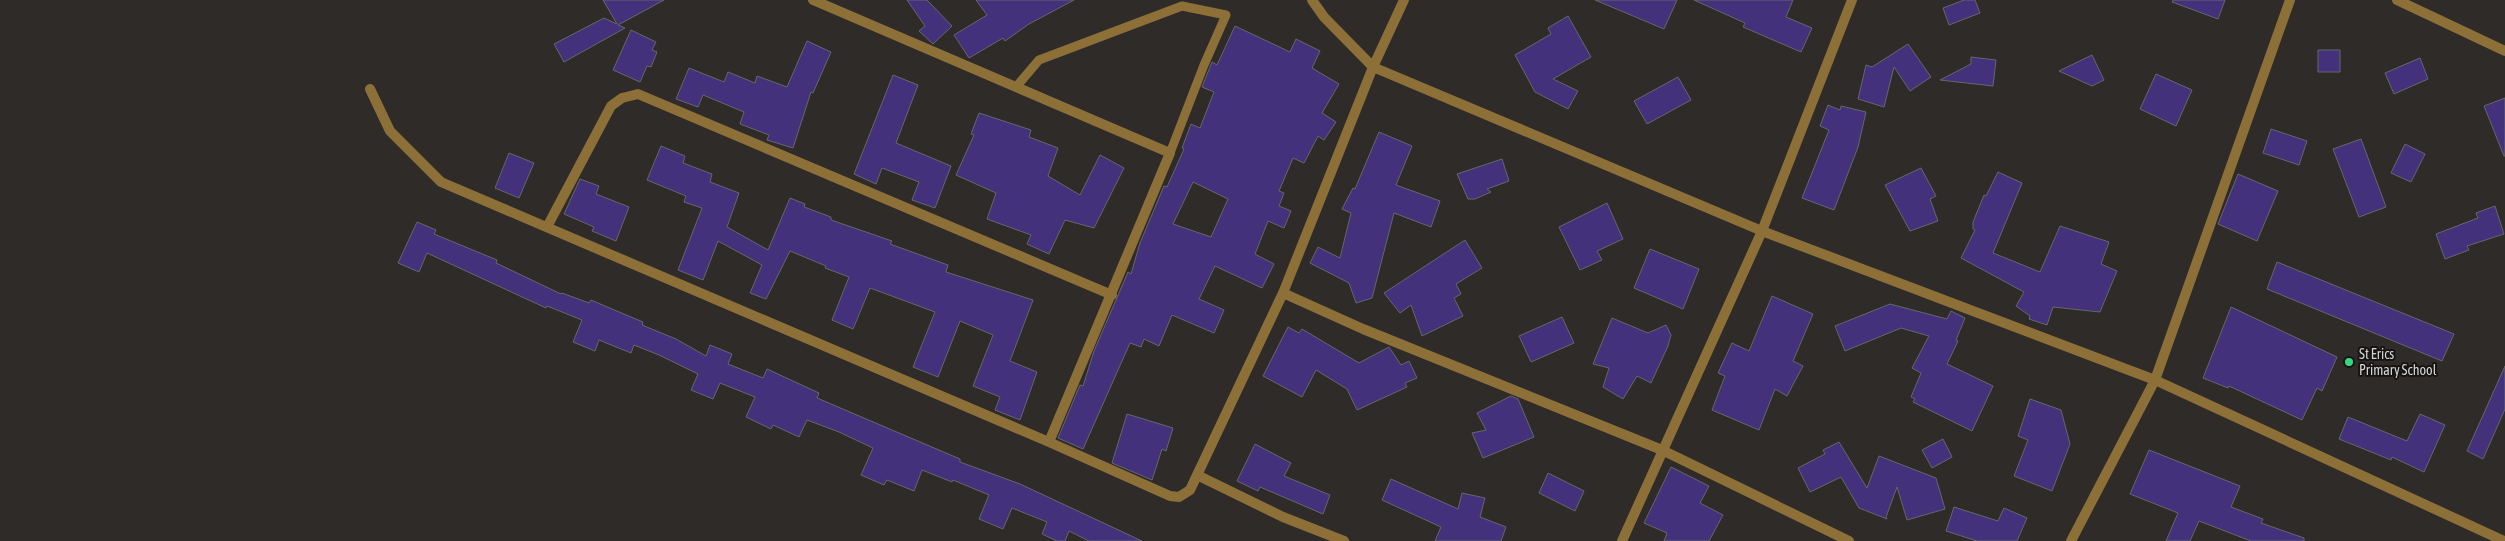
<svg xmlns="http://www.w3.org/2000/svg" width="2505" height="541" font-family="'Asap Condensed',sans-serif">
	<rect width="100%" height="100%" fill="#2e2b29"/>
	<path fill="#43317c" stroke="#67676a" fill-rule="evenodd" d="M603,0H664L618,25L625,28L564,62L554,44L604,18L617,24Z
		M907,0H927L952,26L933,44L919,31L925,26Z
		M976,0H1074L1029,24L1005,41L1003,38L969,58L954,35L987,15Z
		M1595,0H1677L1664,29Z
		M1694,0H1793L1786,17L1812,28L1801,52L1743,27L1745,23Z
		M1964,0H1975L1980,13L1949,25L1943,8Z
		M2173,0H2225L2218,19L2172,2Z
		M1568,16L1591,57L1553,79L1578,91L1568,109L1535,92L1515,55L1551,34L1548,28Z
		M1235,26L1290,52L1296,39L1320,51L1312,68L1339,84L1322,113L1336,122L1324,140L1318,136L1304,163L1293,158L1279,191L1284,193L1279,206L1291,211L1284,228L1268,221L1255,254L1274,264L1262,288L1215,266L1199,299L1224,310L1214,333L1172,315L1159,346L1144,339L1141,347L1130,343L1083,449L1058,438L1080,385L1083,386L1094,351L1128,272L1131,274L1140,243L1164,186L1167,187L1184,149L1182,148L1191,124L1200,128L1214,92L1202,87L1212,62L1217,65ZM1193,182L1228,199L1211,237L1173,224Z
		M631,30L656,42L652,50L657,52L651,67L647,66L640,82L613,70Z
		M807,41L831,52L813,93L811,92L793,148L767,140L769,135L740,124L744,112L703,95L698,107L676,99L689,68L724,82L728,72L755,83L757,76L787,87Z
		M1908,44L1931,77L1910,91L1894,67L1884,107L1858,99L1866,65L1872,67Z
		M2318,50H2340V72H2318Z
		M2092,55L2104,80L2092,86L2059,71Z
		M1971,57L1996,60L1993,86L1940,80L1971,64Z
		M2420,58L2428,79L2394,94L2385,73Z
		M2156,74L2192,90L2176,126L2140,109Z
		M893,75L918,85L896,143L951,166L935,208L912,200L919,182L882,168L876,184L854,174Z
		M1678,77L1691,100L1647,124L1634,101Z
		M2505,98V156H2504L2484,106Z
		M1828,105L1840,110L1841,106L1866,112L1858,147L1834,210L1802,198L1829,130L1820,126Z
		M979,113L1031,130L1029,137L1058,148L1048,176L1080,195L1100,155L1124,168L1094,228L1065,220L1049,254L1027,244L1031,235L987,219L996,193L956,175L974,135L971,134Z
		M2271,129L2307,141L2299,165L2263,153Z
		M1379,132L1412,146L1396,185L1440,201L1431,227L1394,213L1372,298L1356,303L1349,283L1310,263L1318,247L1340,258L1351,213L1342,209L1353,188L1355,189Z
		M2361,139L2386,207L2359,217L2333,149Z
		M2405,144L2425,154L2411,182L2391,173Z
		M661,146L685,156L683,163L712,174L710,182L739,193L727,227L768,250L790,198L805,204L804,207L831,217V220L892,241L890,244L948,265L946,272L1033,300L1010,361L1037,372L1020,420L995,410L1000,397L973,386L993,335L960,321L938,377L913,367L935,312L870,288L853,329L832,320L849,277L825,268L826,266L790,251L766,299L750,293L762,265L718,241L703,280L678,270L702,208L684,202L686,196L647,180Z
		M509,153L534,163L519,198L495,188Z
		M1502,159L1509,181L1487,189L1491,192L1475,199H1468L1457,174Z
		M1921,168L1936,196L1930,199L1938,221L1910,231L1885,185Z
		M1998,172L2022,183L1993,253L2040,272L2060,226L2109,242L2101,264L2117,271L2100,312L2053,307L2047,325L2029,319L2030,316L2016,306L2024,292L1961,258L1975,230L1973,229V222L1984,195L1986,196Z
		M2238,174L2278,191L2257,241L2218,224Z
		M580,179L599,186L596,194L629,207L616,241L592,231L594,227L564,214Z
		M1607,203L1623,239L1597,251L1602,260L1580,270L1559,227Z
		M2495,206L2504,234L2467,246L2469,250L2445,259L2436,234L2478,218L2476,213Z
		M417,222L436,230L434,234L497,260L496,263L561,294L562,293L589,303L591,300L612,309L643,322L642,325L676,339L706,356L710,345L732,354L728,364L763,378L767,369L819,393L817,398L960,459V462L1020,484L1142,541H1089L1069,531L1065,541H1057L1042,534L1047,522L1012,508L1003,529L979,519L989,495L953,480L952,482L922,470L914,491L887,480L884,485L861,475L873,448L839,432L807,420L799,437L773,425L771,429L746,417L755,397L720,383L713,399L691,390L698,374L659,355L634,345L631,353L599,340L595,351L573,342L582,320L547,306L546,308L427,253L419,272L398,263Z
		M1465,240L1482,268L1456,284L1461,294L1454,298L1463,316L1422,336L1411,305L1400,313L1384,293Z
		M1650,249L1699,269L1683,309L1634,288Z
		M2277,262L2454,334L2442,361L2267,289Z
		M1772,296L1813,314L1793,361L1803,366L1787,396L1775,389L1759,430L1712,410L1725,376L1718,373L1732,343L1749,351Z
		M1890,304L1947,319L1951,311L1965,318L1956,340L1958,341L1947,364L1993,386L1972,431L1913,402L1915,399L1911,397L1921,373L1912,368L1929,336L1901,328L1845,351L1835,326Z
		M2231,307L2337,357L2322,391L2317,388L2302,420L2229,386L2228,388L2203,378Z
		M1562,317L1574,343L1531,362L1519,336Z
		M1612,318L1648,333L1666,325L1671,335L1668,346L1651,383L1637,376L1623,399L1603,387L1609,368L1593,364Z
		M1288,327L1299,333L1302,329L1359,363L1389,347L1401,365L1409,361L1417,378L1405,383L1407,387L1357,410L1347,389L1316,370L1302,397L1263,376Z
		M2505,366V409L2483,459L2467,451Z
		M1511,396L1518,399L1534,437L1483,458L1472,433L1486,430L1477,413Z
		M2030,399L2061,410L2070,444L2052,491L2014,476L2028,440L2018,436Z
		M1127,414L1173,428L1166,451L1162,449L1152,480L1112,463Z
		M2420,414L2445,425L2424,472L2392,457L2391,460L2339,439L2348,417L2407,441Z
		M1943,439L1952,457L1932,468L1922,450Z
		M1839,442L1867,488L1879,456L1936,478L1945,509L1907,520L1897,487L1886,517L1887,519L1859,508L1841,477L1810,492L1798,468L1825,454L1823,450Z
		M1255,444L1291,463L1284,476L1330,495L1323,514L1260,487L1258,491L1237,481Z
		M2149,450L2240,486L2231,507L2263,519L2261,523L2304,538V541H2251L2199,521L2190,541H2166L2178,513L2130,494Z
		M1671,467L1709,486L1700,503L1723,515L1709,541H1664L1667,533L1644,523Z
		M1548,473L1584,491L1575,511L1539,493Z
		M1391,479L1458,509L1462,493L1485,498L1480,517L1506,527L1501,541H1435L1441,527L1382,500Z
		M1954,507L1998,521L2004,508L2027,518L2017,541H1977L1946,531Z"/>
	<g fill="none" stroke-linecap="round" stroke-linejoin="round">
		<path stroke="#8d6f38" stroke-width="9" d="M1016,87L1039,60L1182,6L1226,15L1204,65L1170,153"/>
		<path stroke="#8d6f38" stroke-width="10" d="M813,0L1170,153L1049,442
			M2397,0L2505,51
			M370,89L390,131L441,182L1049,442L1170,496L1179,497L1190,490L1283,293L1373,67L1404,0
			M547,227L611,106L622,98L638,94L1112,295
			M1283,293L1363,329L1662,450L1849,541
			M1197,475L1283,517L1344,541
			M1622,541L1762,231L1852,0
			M2071,541L2155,380L2290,0"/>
		<path stroke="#8d6f38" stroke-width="10" d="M1312,0L1324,17L1373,67L1762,231L2155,380L2504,541"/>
	</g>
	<circle fill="#34d881" stroke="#151413" stroke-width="2" cx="2349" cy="362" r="5"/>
	<g text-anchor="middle" stroke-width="4" stroke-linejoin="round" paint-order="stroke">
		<g font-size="14" fill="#d6d4d3" stroke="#151413" text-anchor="start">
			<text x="2359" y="359">St Erics<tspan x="2359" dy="16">Primary School</tspan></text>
		</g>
	</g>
</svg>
